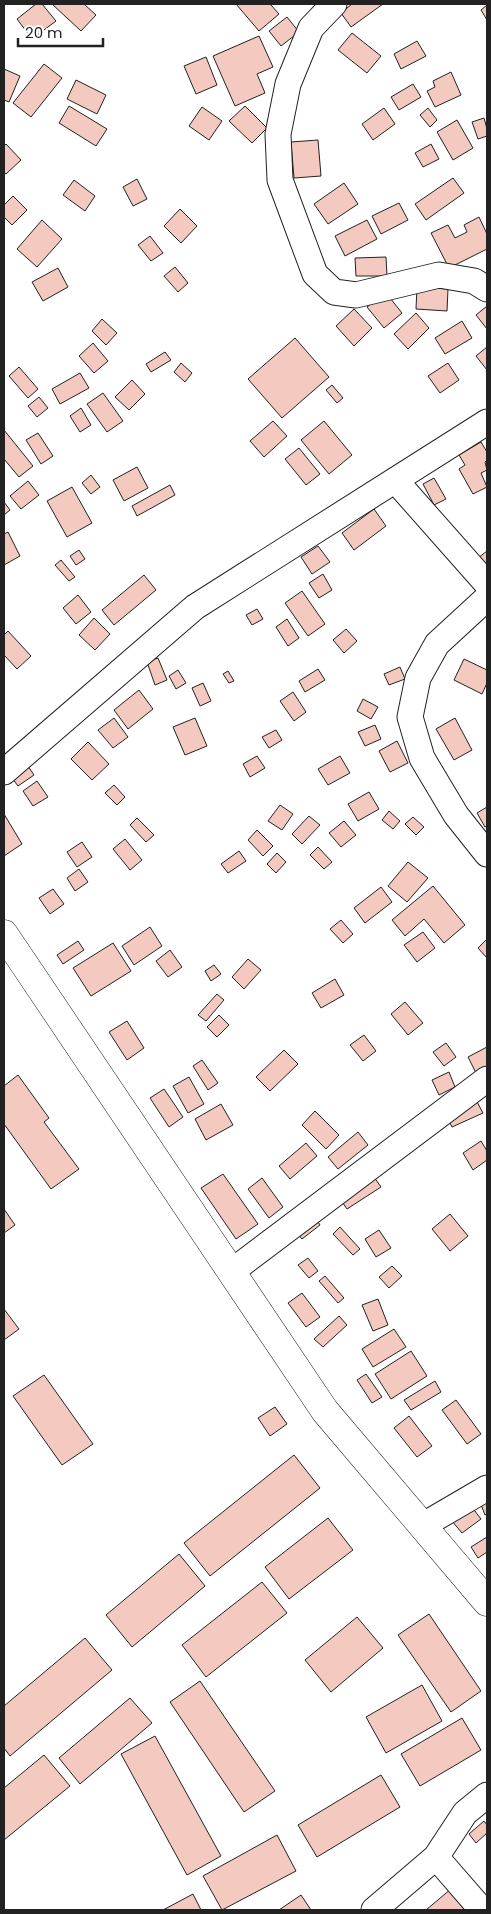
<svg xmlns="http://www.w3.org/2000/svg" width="491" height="1914" font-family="Poppins,sans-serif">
	<rect width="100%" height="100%" fill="#fff"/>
	<path fill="#f3c9c0" stroke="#222" d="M36,4H42L56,21L32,39L17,19Z
		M52,4H84L96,15L81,31Z
		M236,4H270L279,14L259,31Z
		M352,4H383L351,27L341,13Z
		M487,5V20L481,10Z
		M287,17L299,32L281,46L269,31Z
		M352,33L381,56L367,73L338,50Z
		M259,36L273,67L257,74L265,93L235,106L213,56Z
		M417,41L426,56L401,69L394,54Z
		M206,57L217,85L196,94L184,66Z
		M44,64L62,78L31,117L13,103Z
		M4,69L20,76L9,102L4,100Z
		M451,72L461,95L435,107L427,91L435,87L433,81Z
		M76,80L106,95L97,114L67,99Z
		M413,84L421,97L399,110L391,97Z
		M69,106L107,129L96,146L59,123Z
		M245,106L267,128L252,143L229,121Z
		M202,107L222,121L209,140L189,126Z
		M384,108L395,124L373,140L362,124Z
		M428,108L437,120L430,127L420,115Z
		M484,118L487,129V136L478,139L472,122Z
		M457,120L473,148L453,160L437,132Z
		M318,140L321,176L294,178L291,142Z
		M6,144L21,160L6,174L4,172V146Z
		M431,144L439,159L423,167L415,153Z
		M453,178L464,193L426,220L415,204Z
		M137,179L147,199L133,206L123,187Z
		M74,180L95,196L85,211L63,195Z
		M344,183L358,204L328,224L314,204Z
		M13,196L27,210L12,225L4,217V205Z
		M399,203L408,220L381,234L372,216Z
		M180,209L197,226L181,243L164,226Z
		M479,217L487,234V249L449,268L431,233L448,225L455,238L467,232L464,225Z
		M42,220L62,239L37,267L17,249Z
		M367,220L377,239L345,256L335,236Z
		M150,236L163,253L151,261L138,245Z
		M386,257L387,276H356L355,258Z
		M175,267L188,283L178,292L164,276Z
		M58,268L68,287L43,301L32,282Z
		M417,287L448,289L447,311L416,309Z
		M386,293L402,313L384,328L367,307Z
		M487,306V329L476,315Z
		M354,309L372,328L354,346L336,326Z
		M416,313L429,328L408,349L394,334Z
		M102,319L117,333L106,345L92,331Z
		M462,321L472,338L445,354L435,338Z
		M295,338L329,377L282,418L248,379Z
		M93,343L108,361L94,373L79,356Z
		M487,347V370L476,356Z
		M165,352L171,360L151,372L146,364Z
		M181,363L192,373L185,382L174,372Z
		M448,363L459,380L440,393L428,376Z
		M19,367L38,389L28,398L9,376Z
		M80,373L89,388L60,404L52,389Z
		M132,380L145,394L129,410L115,397Z
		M332,385L343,398L337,403L326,390Z
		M103,393L123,421L107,432L87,404Z
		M39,397L48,408L37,417L28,406Z
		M81,408L91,425L80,432L70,416Z
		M273,421L287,436L264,457L250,441Z
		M324,421L352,455L329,474L301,440Z
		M4,430L33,466L19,477L4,459Z
		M38,433L53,456L41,464L26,440Z
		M481,442L487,452V460L485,462L487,470L481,473L487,487L473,494L459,469L465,465L459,455Z
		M299,448L320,474L306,485L285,459Z
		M137,467L148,488L124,501L113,480Z
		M91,475L100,487L91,494L82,483Z
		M434,478L446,499L434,505L423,484Z
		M28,481L39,495L21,509L10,496Z
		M170,485L175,495L137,516L132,506Z
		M72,487L92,523L67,537L47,501Z
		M4,502L10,510L4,515Z
		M374,509L386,526L354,550L342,533Z
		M8,532L20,556L4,565V534Z
		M318,546L330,562L312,574L301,557Z
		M79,550L85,559L76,565L70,556Z
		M487,551V571L478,558Z
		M61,560L75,577L69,581L55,565Z
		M323,574L332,590L319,598L309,583Z
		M144,575L156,590L114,625L102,610Z
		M302,591L325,624L308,636L285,603Z
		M78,595L91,612L76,624L63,608Z
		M257,609L263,619L252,625L246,615Z
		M94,618L110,634L95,650L79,635Z
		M287,619L299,638L288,646L276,627Z
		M346,629L357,641L344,653L333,640Z
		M8,631L31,656L17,669L4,655V635Z
		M158,658L167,680L155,685L147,662Z
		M464,659L487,670V683L482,694L454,680Z
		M400,667L405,679L389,685L384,674Z
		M318,669L325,680L305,692L299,681Z
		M178,670L186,683L176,689L169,676Z
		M228,671L234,681L229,683L223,674Z
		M203,683L211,701L200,706L192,688Z
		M139,690L153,709L128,729L114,710Z
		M293,692L306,712L294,721L280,701Z
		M363,699L378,707L371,719L357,711Z
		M114,718L128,737L113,748L98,730Z
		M195,718L207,746L185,755L173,727Z
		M455,718L472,750L454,760L436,729Z
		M375,725L381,739L365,746L358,732Z
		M276,730L282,740L269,748L262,737Z
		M397,741L408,763L390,772L379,751Z
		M88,742L109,764L92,780L71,759Z
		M257,756L265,768L250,777L243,764Z
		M340,756L350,773L328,785L318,769Z
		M28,766L34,775L18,786L12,778Z
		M37,781L48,797L33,806L23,791Z
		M114,785L125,797L117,805L105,793Z
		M369,792L379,809L358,821L348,804Z
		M280,805L293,814L282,830L268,821Z
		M487,807V826L485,827L477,813Z
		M389,811L400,821L393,829L382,820Z
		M4,814L22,844L4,856Z
		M309,816L320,825L302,844L292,834Z
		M413,817L424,827L416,835L405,824Z
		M137,818L154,835L146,842L130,825Z
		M344,821L356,835L341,847L329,833Z
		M257,830L273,846L263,856L248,840Z
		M125,839L142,860L130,870L113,849Z
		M82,842L92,857L77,867L67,852Z
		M318,847L332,862L324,869L310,855Z
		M239,851L246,861L228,873L221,864Z
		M277,853L286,862L276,873L267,864Z
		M408,862L428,878L407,902L388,886Z
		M79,869L88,882L75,891L67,878Z
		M433,886L465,925L444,943L424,919L405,936L392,920Z
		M381,887L392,902L365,923L354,908Z
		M53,889L64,904L50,914L39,898Z
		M341,920L353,934L343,943L330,929Z
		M150,927L162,946L134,965L122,946Z
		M423,932L435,948L417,962L404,945Z
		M487,939V958L478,948Z
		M78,941L84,950L63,964L57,955Z
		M113,943L131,971L91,996L73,968Z
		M170,950L182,967L168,977L156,961Z
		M248,959L261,970L244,989L232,977Z
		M214,965L221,974L211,981L205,971Z
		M335,979L344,995L321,1008L312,993Z
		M217,994L224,1000L206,1021L198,1015Z
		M405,1002L423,1023L408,1035L391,1014Z
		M219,1015L229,1025L217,1037L207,1027Z
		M127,1021L144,1048L127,1060L109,1032Z
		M364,1035L376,1051L363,1061L350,1045Z
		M446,1043L456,1057L444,1066L433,1052Z
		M487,1047V1068L476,1073L468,1057Z
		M284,1050L298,1064L270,1091L256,1077Z
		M202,1060L218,1083L208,1090L193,1066Z
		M449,1072L455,1087L439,1095L432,1080Z
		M18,1075L49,1118L44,1122L79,1169L51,1189L4,1124V1086Z
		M189,1077L204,1104L188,1113L173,1086Z
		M164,1089L183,1117L169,1127L150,1098Z
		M475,1098L483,1113L452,1127L445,1113Z
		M221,1104L233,1125L206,1140L195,1119Z
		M315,1111L339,1135L326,1149L302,1125Z
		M358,1132L368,1145L338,1169L328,1157Z
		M481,1141L487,1151V1160L473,1170L463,1153Z
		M306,1143L317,1156L290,1179L279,1166Z
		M223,1174L258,1224L236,1239L201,1188Z
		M374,1177L381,1187L347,1209L340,1199Z
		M262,1178L283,1207L269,1218L248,1189Z
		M4,1209L15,1225L4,1233Z
		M450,1214L468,1236L450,1251L432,1229Z
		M315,1217L320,1225L302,1239L296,1232Z
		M340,1227L360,1249L353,1255L333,1234Z
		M379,1230L391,1248L376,1257L365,1239Z
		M308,1258L318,1271L309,1278L298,1265Z
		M392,1266L402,1276L389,1288L379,1277Z
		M325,1276L344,1298L338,1303L319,1281Z
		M302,1293L320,1317L306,1327L288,1303Z
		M378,1299L388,1325L373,1331L362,1305Z
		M4,1309L19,1329L4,1340Z
		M339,1316L347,1325L323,1347L314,1339Z
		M394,1329L406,1347L373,1367L362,1349Z
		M411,1351L427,1376L391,1399L375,1374Z
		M366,1374L382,1397L372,1403L357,1380Z
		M44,1375L93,1444L62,1465L13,1396Z
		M435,1381L441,1392L411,1410L404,1400Z
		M456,1400L481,1434L467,1444L442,1410Z
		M275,1407L287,1424L270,1436L258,1418Z
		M409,1416L432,1446L417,1457L394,1428Z
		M294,1455L320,1488L210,1576L184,1543Z
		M487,1499V1514L485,1515L480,1502Z
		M471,1506L481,1519L462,1533L452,1521Z
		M328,1518L353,1550L289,1599L265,1567Z
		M487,1537V1552L478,1558L471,1547Z
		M179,1554L205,1586L132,1647L106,1615Z
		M262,1582L287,1613L206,1677L182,1645Z
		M429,1614L481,1691L451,1712L398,1635Z
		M357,1617L383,1648L331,1692L305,1660Z
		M85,1638L112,1670L10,1756L4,1748V1706Z
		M200,1681L275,1791L244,1812L170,1702Z
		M422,1685L442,1721L386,1753L366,1717Z
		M130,1698L152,1723L80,1784L59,1758Z
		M462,1718L481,1750L420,1786L401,1754Z
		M155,1736L221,1856L187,1875L121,1754Z
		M44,1755L70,1786L4,1840V1788Z
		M381,1775L400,1807L317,1857L298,1825Z
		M484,1821L487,1825V1833L476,1843L469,1834Z
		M277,1835L296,1871L222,1910L203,1876Z
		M458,1883L481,1910H426Z
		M193,1894L201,1910H163Z
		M301,1895L311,1910H279Z"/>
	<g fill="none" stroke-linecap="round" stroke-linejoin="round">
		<defs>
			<path id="minor" d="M334,4L311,28L288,84L278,134L280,180L315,274L334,292L356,295L439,275L474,281L487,289
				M395,480L487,584
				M487,598L437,644L418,678L410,717L422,758L456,815L487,854
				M4,772L195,607L487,422
				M231,1272L487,1079
				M422,1526L487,1488
				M436,1857L482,1910
				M374,1910L436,1857L465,1813L487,1795"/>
			<path id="tertiary" d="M4,934L325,1411L487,1602"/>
		</defs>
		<use href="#minor" stroke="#222" stroke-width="27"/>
		<use href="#tertiary" stroke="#222" stroke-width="29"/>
		<use href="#minor" stroke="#fff" stroke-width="25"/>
		<use href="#tertiary" stroke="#fff" stroke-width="28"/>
	</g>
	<rect width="491" height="1914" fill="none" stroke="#222222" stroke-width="10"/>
	<path d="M18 38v8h85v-8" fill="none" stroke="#222222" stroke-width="2.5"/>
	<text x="25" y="38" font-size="15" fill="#222222" stroke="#ffffff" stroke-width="4" paint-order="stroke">20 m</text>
</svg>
